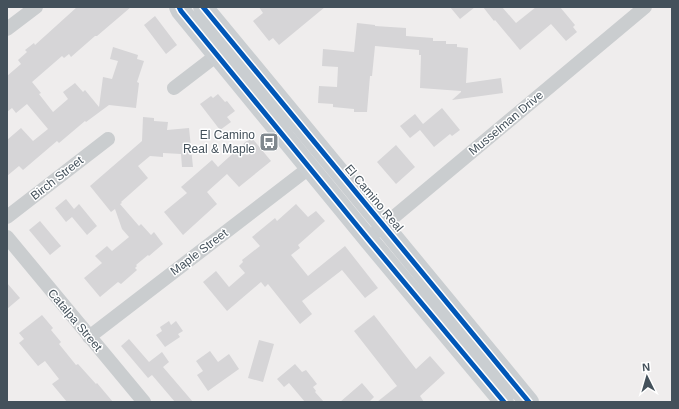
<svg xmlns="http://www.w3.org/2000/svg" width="679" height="409" font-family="Arial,sans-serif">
	<rect width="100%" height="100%" fill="#efeded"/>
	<path fill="#d6d5d7" d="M77,7H131L97,36H95L71,57L69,54L64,58L62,56L32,82L41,93L39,94L53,112L68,99L63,92L75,83L83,92L85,90L99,107L103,77L112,79L118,61L110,59L113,47L138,55L137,59L144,61L137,82L139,83L136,108L109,105L86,122L85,121L59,143L57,141L23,170L19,166L7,176V140L21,128L33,141L48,129L27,104L16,113L12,108L7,112V76L21,64L18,60L27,52L25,50L34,43L35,45Z
		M259,7H325L279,45L273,38L269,41L253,21L263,13Z
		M450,7H475L460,19Z
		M483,7H502L516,23L536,7H560L575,25L573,27L577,32L566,41L551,24L520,50L495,20L494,21Z
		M155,16L177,45L166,54L144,25Z
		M357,23L375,25V26L406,28V36L433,38V41H446V44H457V47L468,48L466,83L501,78L503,93L452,100L461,92V91L420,88L421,55H419V50L375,46L372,76H370L367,112H354V109L333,107V104L318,103L319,86L337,87L338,67L322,66L323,49L354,52Z
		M218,94L225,102L227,101L235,111L227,117L231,122L220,130L200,104L211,96L213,98Z
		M442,108L460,130L452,136L450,134L434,147L420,130L410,138L400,126L415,114L423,124Z
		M143,117L154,118V121L168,122L167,130L189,128L193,167H182L181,154L163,153V157L150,156L138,166L148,178L121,202L122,203L120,204L139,226L141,224L151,235L154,232L163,244L149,256L148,255L136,265L137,266L135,268L137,270L121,284L118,282L100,297L84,278L102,263L95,256L107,246L112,251L129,237L122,229L115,209L111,212L90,186L142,141Z
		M251,137L271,161L239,187L227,174L207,192L217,204L183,235L164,212L187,193L181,187L212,160L218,167Z
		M396,145L415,167L396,184L377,162Z
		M66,199L74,209L79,204L97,226L87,235L72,217L66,222L55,208Z
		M296,204L308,217L316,211L325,221L298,245L300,248L291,255L308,276L345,246L378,288L365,298L342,270L302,301L312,314L300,324L268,284L265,287L261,282L227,311L203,282L216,271L229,287L245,273L239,266L243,262L242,260L260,246L252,237L275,218L277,221Z
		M40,221L61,246L50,255L29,230Z
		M7,283L20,298L7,309Z
		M42,315L53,328L51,330L61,342L59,344L76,365L78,364L96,384L97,383L113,402H67L52,384L59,379L45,361L38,366L19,343L24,339L19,333Z
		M374,315L416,369L430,356L445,373L420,396L424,402H377L397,386L354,331Z
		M169,321L171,325L176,321L183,331L178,334L180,337L165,347L156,335L162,331L160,327Z
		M129,339L149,362L162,352L169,362L163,367L193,402H175L152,375L148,378L121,346Z
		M259,340L274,344L263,382L248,378Z
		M210,351L218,362L229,354L239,369L208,391L197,375L203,371L196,361Z
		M295,364L302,372L306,370L317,384L313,387L316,391L315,392L324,402H305L289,383L284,387L277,379Z
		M362,383L374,397L369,402H340Z"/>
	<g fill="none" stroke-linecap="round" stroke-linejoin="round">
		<path stroke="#cacdcf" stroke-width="14" d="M7,29L36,7
			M174,88L217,55
			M7,217L108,139
			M377,231L645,7
			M7,237L144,402
			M89,337L309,168"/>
		<path stroke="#caced1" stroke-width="20" d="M179,7L181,11L368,239L504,402
			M203,7L529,402"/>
		<defs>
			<path id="cycleway" d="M179,7L181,11L368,239L504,402
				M203,7L529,402"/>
		</defs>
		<use href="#cycleway" stroke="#fff" stroke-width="8"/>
		<use href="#cycleway" stroke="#0057b8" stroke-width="5"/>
	</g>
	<defs>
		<symbol id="bus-square" viewBox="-11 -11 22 22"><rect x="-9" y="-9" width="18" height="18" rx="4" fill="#80888e" stroke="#fff"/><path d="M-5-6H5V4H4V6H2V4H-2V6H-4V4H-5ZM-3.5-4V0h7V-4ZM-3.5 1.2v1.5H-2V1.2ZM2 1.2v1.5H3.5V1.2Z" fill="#fff"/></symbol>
	</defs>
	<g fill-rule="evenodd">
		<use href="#bus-square" x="258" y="131" width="22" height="22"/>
	</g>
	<g text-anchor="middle" stroke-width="3" stroke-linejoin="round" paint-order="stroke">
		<g font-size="12" fill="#44515b" stroke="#fff">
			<text transform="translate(506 123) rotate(-40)" y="4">Musselman Drive</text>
			<text transform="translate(57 178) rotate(-38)" y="4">Birch Street</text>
			<text transform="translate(374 198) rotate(50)" y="4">El Camino Real</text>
			<text transform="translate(199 252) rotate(-37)" y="4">Maple Street</text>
			<text transform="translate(75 320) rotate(50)" y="4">Catalpa Street</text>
		</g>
		<g font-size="12" fill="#44515b" stroke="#fff" text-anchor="end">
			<text x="255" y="139">El Camino<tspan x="255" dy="14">Real &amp; Maple</tspan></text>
		</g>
	</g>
	<rect width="679" height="409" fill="none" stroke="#44515b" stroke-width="16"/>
	<g transform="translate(647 377) rotate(355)" stroke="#ffffff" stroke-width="3" paint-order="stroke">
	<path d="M0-3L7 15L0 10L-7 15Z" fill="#44515b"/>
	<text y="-6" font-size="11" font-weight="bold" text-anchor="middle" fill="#44515b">N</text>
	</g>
</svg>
